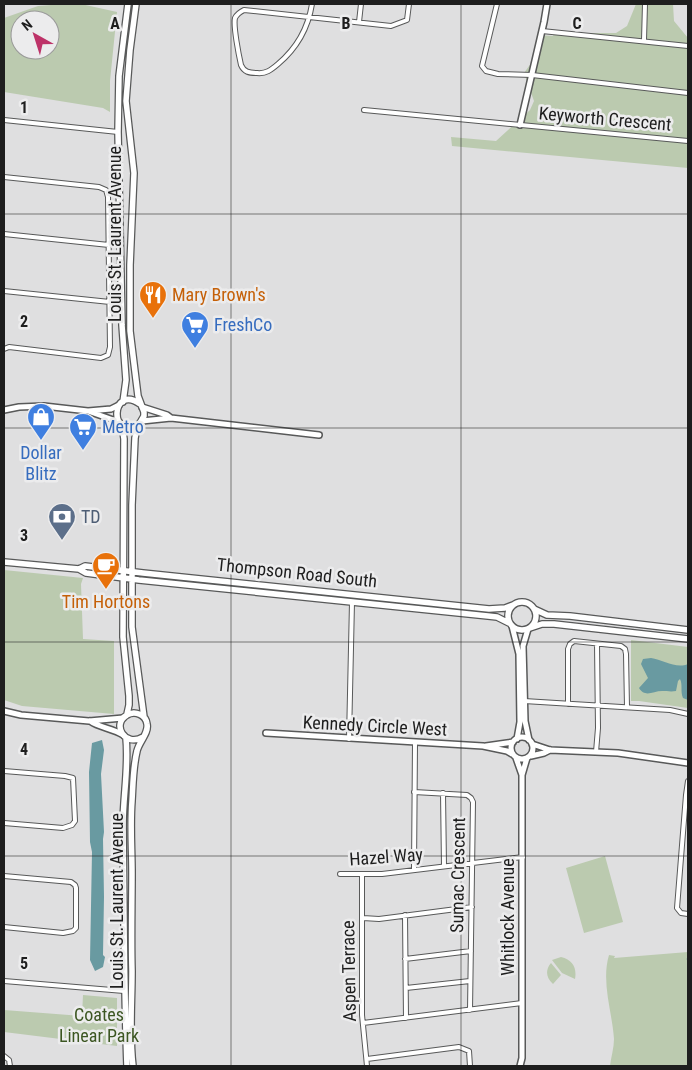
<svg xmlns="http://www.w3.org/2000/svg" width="692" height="1070" font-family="'Roboto Condensed',sans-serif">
	<rect width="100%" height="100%" fill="#dfdfe0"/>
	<path fill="#bbcaaf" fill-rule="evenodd" d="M64,4H81L117,12L110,81V112L103,108L4,92V18L38,6ZM20,20H50V50H20Z
		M636,4H673L674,21L688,38V168L452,146L451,137L496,141L530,110L534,101L524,73L537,55L538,35L553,36L554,33H616L627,26Z
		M4,570L83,578L81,584L83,639L114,641V714L22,706L4,700Z
		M631,640L688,647V708L639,701H631Z
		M605,856L623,922L584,933L566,868Z
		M688,952V1066H610C611,1057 614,1048 614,1039C612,1011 601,982 609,955L615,956L614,958Z
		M561,957C573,960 577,968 575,979L562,973L552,960Z
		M551,963L561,975L553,984C546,978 545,970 551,963Z
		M83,995L117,998V1046L4,1032V1010L82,1016Z"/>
	<path fill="#699aa1" d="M651,658C663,660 676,669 688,664V700L683,698C680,691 683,685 680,679L678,681L676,691C671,692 667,691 662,691C653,691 645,698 639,688L648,678L641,664L643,659Z
		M102,740L104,750L101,774L104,832L103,839L104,897L103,955L105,957L103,967L95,971L90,960L92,852L90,842L89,772L92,743Z"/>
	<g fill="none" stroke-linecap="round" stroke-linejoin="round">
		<path stroke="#699aa1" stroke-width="1" d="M687,959H688"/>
		<defs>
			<path id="minor" d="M312,4C308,29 297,48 278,64C271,70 266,74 257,73C249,73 244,72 241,65C239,56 233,26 235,18C237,14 240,12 244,10L391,26L407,20L409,4
				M497,4L482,66L486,71L498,74L532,75L688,93
				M359,22L361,4
				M542,31L688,46
				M644,40L645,4
				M364,110L688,141
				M4,120L118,132
				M4,177L99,187L106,190L108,197L110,347L108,355L101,358L9,347L4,349
				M4,234L109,245
				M4,291L110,302
				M524,701L670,710L688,714
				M568,704V649L570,644L574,641L621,646L625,649L626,654L627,707
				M349,739L352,602
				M596,752L598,728L597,644
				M4,771L65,776L73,778L75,821L72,825L63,828L4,823
				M688,781L686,795L677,908L681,913L688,914
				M414,792L467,795L471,798L473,802L470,1010
				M443,793L444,866
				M414,870L415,743
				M340,874H382L523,857
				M362,875V1015L367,1066
				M4,876L71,882L75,885L76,888V928L73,931L63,933L4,927
				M405,915L406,1018
				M363,918L379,919L472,907
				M405,959L471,951
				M4,981L124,991
				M406,988L470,981
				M363,1023L522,1003
				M4,1056L9,1060L10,1066
				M367,1059L459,1047L469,1051L470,1066"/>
			<path id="tertiary" d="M520,125L544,22L547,4
				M4,410L19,407L44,406L88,411L111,409L119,405
				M88,411L119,422
				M171,418L319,435
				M142,421L171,418L167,415L142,407
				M512,626L519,654L520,722L517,739
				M528,629L523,646L525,721L529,740
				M4,711L21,715L89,721L123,718
				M90,721C100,728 112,728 123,735
				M266,733L483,746L507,751L512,754
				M511 748a11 11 0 1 1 22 0a11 11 0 1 1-22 0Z
				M532,744L550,750L618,753L688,763
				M486,746L513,742
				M531,756L544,753L550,750
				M516,758L522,775V1058L520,1066
				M522,775L527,758"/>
			<path id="secondary" d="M136,4L130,50L126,101L134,173L130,265V331L138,396L144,412V416L137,428L135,438L132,505V627L144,717
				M123,402L126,380L122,325L118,132L119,76L128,4
				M139,424C108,442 111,383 140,404
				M122,425L124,439L123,637L129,696V705L127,714
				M4,562L68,568L79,569L85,566L143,573L489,609L505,608L513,605
				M79,569L86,573L139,580L488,616L497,617L509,623
				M508 616a14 14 0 1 1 28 0a14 14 0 1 1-28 0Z
				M534,609L547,615L570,616L688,630
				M530,628L542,624H554L688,639
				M126,738C129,767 123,796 123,826C124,906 124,986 127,1066
				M133,1066C129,1035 132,1003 132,971C131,938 132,906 132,873C132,849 130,825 132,801C133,785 133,767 137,751C139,742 149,733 147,724C146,715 135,710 127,715C111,724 125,748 143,737"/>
		</defs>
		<use href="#minor" stroke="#585959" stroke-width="6"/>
		<use href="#tertiary" stroke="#585959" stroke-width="8"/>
		<use href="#secondary" stroke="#585959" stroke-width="8"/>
		<use href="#minor" stroke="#fff" stroke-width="4"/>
		<use href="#tertiary" stroke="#fff" stroke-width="5"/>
		<use href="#secondary" stroke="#fff" stroke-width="5.5"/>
	</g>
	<path fill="none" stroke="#1e1e1e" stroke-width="1" stroke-opacity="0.55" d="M231,4V1066M461,4V1066M4,214H688M4,428H688M4,642H688M4,856H688"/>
	<defs>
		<symbol id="restaurant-pin" viewBox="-11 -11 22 30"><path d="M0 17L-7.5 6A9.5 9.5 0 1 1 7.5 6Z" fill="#e8710a" stroke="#ececed"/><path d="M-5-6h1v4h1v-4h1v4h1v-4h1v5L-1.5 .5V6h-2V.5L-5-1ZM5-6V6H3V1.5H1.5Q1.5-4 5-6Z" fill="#fff"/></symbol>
		<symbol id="supermarket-pin" viewBox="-11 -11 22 30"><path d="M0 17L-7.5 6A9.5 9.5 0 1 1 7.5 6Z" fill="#3f7fe0" stroke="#ececed"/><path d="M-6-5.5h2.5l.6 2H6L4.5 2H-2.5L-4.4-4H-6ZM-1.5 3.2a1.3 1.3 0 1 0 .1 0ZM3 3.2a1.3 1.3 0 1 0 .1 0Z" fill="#fff"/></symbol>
		<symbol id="shop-pin" viewBox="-11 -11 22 30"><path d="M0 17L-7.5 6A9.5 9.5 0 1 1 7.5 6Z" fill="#3f7fe0" stroke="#ececed"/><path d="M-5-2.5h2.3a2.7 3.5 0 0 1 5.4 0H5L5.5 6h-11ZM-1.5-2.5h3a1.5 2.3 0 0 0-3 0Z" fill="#fff"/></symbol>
		<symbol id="bank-pin" viewBox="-11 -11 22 30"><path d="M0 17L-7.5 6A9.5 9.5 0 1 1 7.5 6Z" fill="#5c6f8a" stroke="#ececed"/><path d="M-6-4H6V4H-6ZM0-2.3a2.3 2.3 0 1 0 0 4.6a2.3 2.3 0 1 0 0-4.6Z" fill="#fff"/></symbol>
		<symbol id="cafe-pin" viewBox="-11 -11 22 30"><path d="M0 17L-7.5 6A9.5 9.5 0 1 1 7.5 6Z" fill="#e8710a" stroke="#ececed"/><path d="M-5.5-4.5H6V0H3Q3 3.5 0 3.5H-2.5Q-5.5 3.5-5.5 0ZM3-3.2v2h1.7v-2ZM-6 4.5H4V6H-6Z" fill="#fff"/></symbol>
	</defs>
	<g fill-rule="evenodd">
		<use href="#restaurant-pin" x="137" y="279" width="32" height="43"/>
		<use href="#supermarket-pin" x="179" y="309" width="32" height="43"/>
		<use href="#shop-pin" x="25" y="401" width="32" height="43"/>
		<use href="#supermarket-pin" x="67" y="411" width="32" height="43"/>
		<use href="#bank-pin" x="46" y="501" width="32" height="43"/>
		<use href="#cafe-pin" x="90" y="550" width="32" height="43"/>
	</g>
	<g text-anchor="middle" stroke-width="5" stroke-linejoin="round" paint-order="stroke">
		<g font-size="18" fill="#1e1e1e" stroke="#ececed">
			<text transform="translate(605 119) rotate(5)" y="6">Keyworth Crescent</text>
			<text transform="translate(115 234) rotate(-90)" y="6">Louis St. Laurent Avenue</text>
			<text transform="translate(297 573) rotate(6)" y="6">Thompson Road South</text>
			<text transform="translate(375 726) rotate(3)" y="6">Kennedy Circle West</text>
			<text transform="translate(386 857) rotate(-4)" y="6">Hazel Way</text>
			<text transform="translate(458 875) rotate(-89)" y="6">Sumac Crescent</text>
			<text transform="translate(117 901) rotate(-90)" y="6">Louis St. Laurent Avenue</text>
			<text transform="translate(508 917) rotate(-90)" y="6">Whitlock Avenue</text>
			<text transform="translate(349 971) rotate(-91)" y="6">Aspen Terrace</text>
		</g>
		<g font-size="18" fill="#c56008" stroke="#ececed" text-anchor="start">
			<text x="172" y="301">Mary Brown's</text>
			<text x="106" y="608" text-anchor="middle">Tim Hortons</text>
		</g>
		<g font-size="18" fill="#366cbe" stroke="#ececed" text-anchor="start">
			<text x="214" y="331">FreshCo</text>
			<text x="102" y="433">Metro</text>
			<text x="41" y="459" text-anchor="middle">Dollar<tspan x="41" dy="21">Blitz</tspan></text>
		</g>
		<g font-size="18" fill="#4e5e75" stroke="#ececed" text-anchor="start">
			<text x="81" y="523">TD</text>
		</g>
		<g font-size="18" fill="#3c5622" stroke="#ececed">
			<text x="99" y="1021">Coates<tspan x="99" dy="21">Linear Park</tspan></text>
		</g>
	</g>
	<g font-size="16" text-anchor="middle" font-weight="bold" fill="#1e1e1e" stroke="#ececed" stroke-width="5" stroke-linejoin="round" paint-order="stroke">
		<text x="115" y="29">A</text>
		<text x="346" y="29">B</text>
		<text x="577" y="29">C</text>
		<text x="24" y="113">1</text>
		<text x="24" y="327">2</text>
		<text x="24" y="541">3</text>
		<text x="24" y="755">4</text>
		<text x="24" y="969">5</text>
	</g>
	<rect width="692" height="1070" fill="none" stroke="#1e1e1e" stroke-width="10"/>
	<g transform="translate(35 35) rotate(321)"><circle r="24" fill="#ececed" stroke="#9a9a9a"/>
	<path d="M0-4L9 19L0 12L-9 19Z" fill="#bd3268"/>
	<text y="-8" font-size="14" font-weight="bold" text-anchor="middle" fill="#1e1e1e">N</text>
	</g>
</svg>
